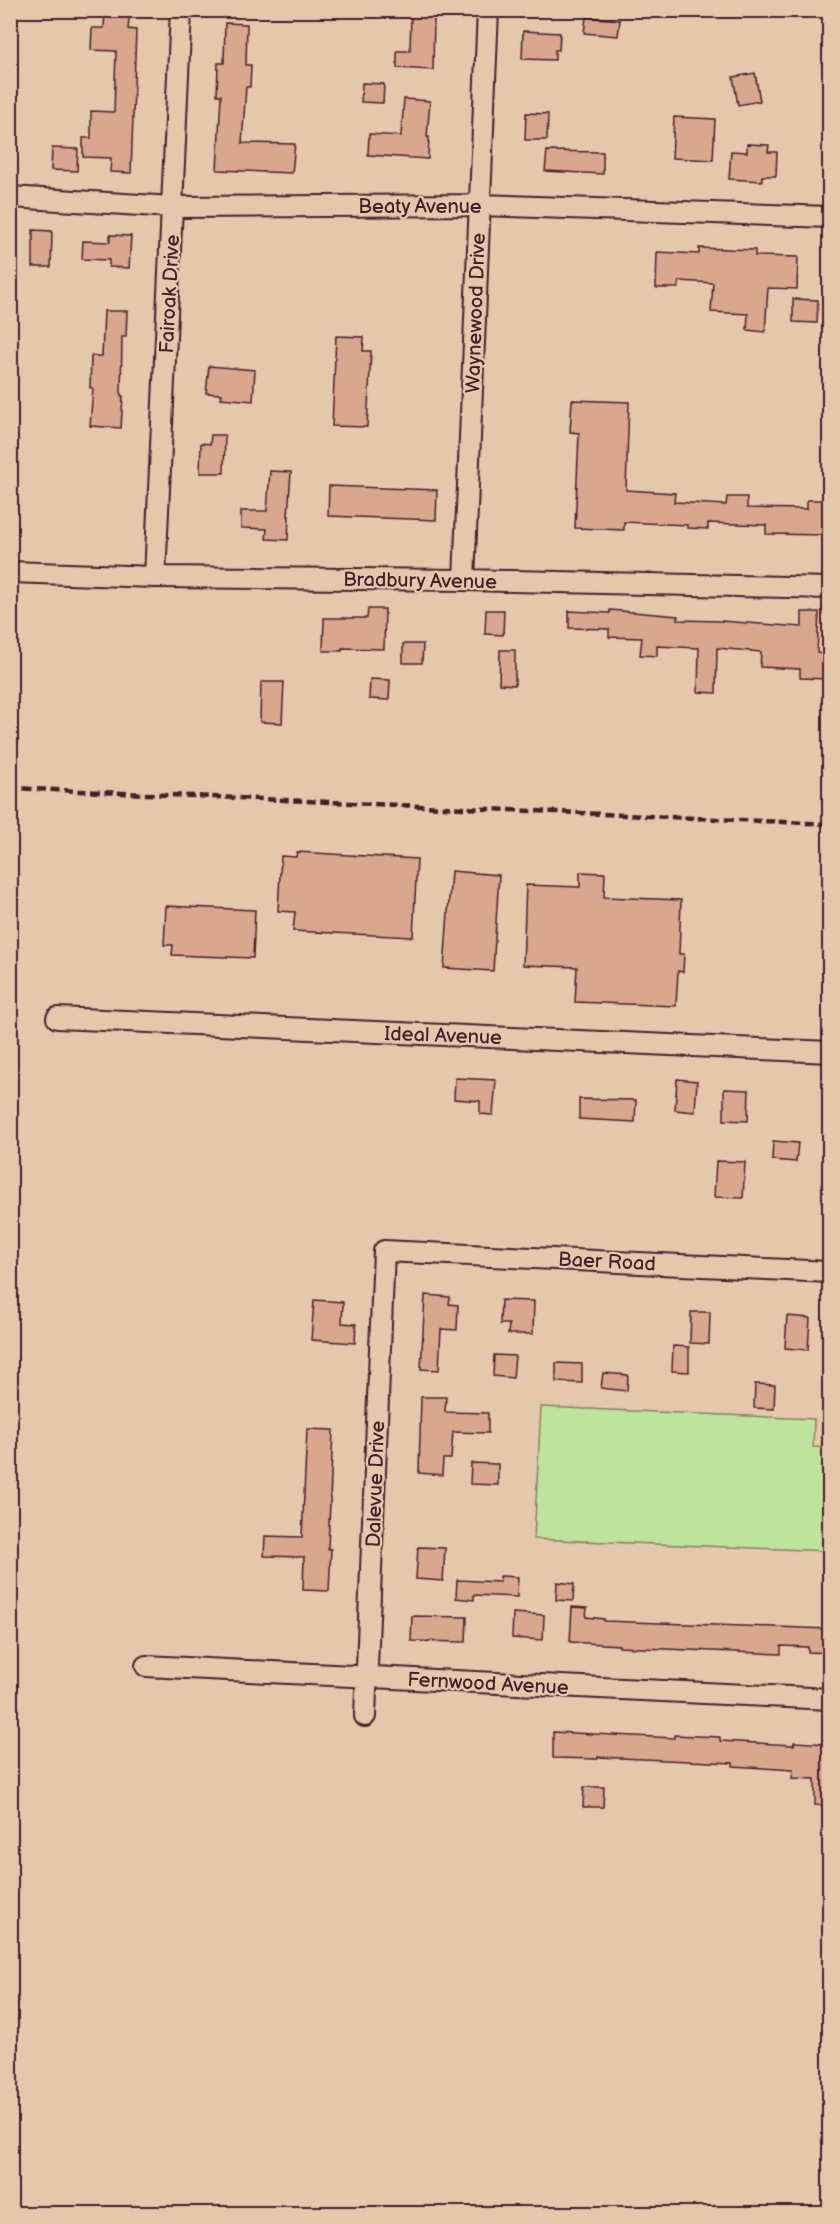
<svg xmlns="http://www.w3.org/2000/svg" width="840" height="2224" font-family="'Balsamiq Sans',sans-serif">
	<rect width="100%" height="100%" fill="#e5c8ac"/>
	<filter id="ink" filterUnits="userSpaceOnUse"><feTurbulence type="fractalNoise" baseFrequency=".0167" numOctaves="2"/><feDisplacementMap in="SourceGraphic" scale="12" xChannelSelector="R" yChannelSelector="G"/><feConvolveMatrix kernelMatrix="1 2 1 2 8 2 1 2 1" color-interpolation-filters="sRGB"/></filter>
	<g filter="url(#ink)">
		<path fill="#bee39d" stroke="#848164" stroke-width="1.5" d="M541,1407L814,1419L813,1447L829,1448V1551L534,1539Z"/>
		<path fill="#d9a68e" stroke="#4a1f2b" stroke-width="1.5" d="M105,10H130L128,29L136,30L131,173L110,172L111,158L83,157V138H91V111L114,112L116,51L91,50L92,28H104Z
			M411,14L434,15L433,70L397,68V51H410Z
			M586,17L620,20L618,36L584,33Z
			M225,23L247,24L246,65H251L250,87H246L242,143L295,144L292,173L217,170L221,95H217L218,63H224Z
			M523,31L560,33L559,50H555V60L522,59Z
			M755,73L760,101L738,105L733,77Z
			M362,83L384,84L383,103L361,102Z
			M404,99L430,101L427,137H429L428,159L368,155L369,134L401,136Z
			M526,113L548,114L547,140H525Z
			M674,117L715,119L713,160L672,158Z
			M747,144L769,145L768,152H777L776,176H762V181L729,179L731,151L747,152Z
			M52,148L78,149L77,171L51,170Z
			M547,151L603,152V174L545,171Z
			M33,230L52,231L51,267H33Z
			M110,235L131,236L129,268L109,267V260L82,259L83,241L110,242Z
			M699,248L755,250V256L798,257L797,289L768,288L765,332L747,330L748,314L711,312L713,283L679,281L678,288H656L657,252L699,254Z
			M793,299L818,300L817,323L793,322Z
			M104,311H127L126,337H122L121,396H123L121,428L90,426L93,388H90L91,356H102Z
			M336,336L364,337L363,351H371L367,427L332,426Z
			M209,366L255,370L253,401L221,398L222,394L206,393Z
			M572,400L629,402L626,490L675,493L674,502L726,505L727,497H747V508L807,509V500H828L826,535L766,534V525L708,523V529L687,528V525L624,522V530L575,528L579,433L570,432Z
			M211,435H225L224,473H200L201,443L210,444Z
			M270,471L291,472L288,516H289L288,540L266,539L267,529L241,528V511H267Z
			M329,486L437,490L436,520L328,516Z
			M368,609H385L384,649L342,648V651H323L324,618H367Z
			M486,610H504L503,635L485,634Z
			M610,610L678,616V620L721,621L802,627V612H819L817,653L830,654V679L800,678V669L760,667L761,652L717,648L716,693L698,692L699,648L657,646V656L640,655L642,638L609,637V629L569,628V611L610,613Z
			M403,644H423L422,663H403Z
			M500,650H515V685L499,684Z
			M370,679L390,680L389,700L369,699Z
			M261,682H284L282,723L260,722Z
			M297,852L417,859L413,937L293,931L295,912L278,911L281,856L296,857Z
			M451,871L499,875L493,971L444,968Z
			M580,872L605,873L604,897L681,900L679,954H684L683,972L678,971L676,1006L575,1002L577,967L523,965L526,885L580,887Z
			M166,906L255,910L253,958L172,955L173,945H164Z
			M455,1078L496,1080L493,1115L480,1114V1101L454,1099Z
			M677,1079L697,1081L695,1112L675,1110Z
			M724,1089L749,1090L748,1121L724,1120Z
			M579,1099L636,1100L635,1122L579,1119Z
			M773,1141L798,1143L796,1162L772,1160Z
			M716,1161L745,1162L743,1198L714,1197Z
			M425,1295L450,1297L449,1304L458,1305L457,1330L441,1329L439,1370L421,1369Z
			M314,1300L343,1302L342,1323L356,1324L355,1343L311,1340Z
			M501,1300L534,1301L533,1334H508L509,1324H500Z
			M691,1312H710L709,1344L690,1343Z
			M787,1316L810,1318L808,1350L785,1348Z
			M673,1346L689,1347V1372L672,1371Z
			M494,1355L515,1356L513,1378L493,1376Z
			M556,1363L582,1364V1383L556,1382Z
			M603,1373L628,1375L627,1391L601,1388Z
			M755,1384L775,1385L774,1409L754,1408Z
			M421,1397H446L445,1412L488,1413V1433L453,1432L451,1459H443L442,1475L419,1473Z
			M307,1429L333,1430L328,1549H331L329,1591L303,1590L304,1557L264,1556L265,1536L302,1537Z
			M471,1463L498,1464V1485L470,1484Z
			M418,1547L445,1548L443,1581L416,1579Z
			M500,1576L518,1577L517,1597L474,1595V1600L456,1598L457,1580L500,1582Z
			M557,1582L574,1584L573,1601L556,1600Z
			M572,1607L587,1608L586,1617L604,1619V1621L830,1629V1653L808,1652V1647L781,1646V1654L619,1647V1645L570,1642Z
			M513,1613L544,1615L543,1640L512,1638Z
			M412,1616L467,1617L466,1642L411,1641Z
			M553,1732L674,1738V1735L720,1737V1741L794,1745V1742L830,1744V1806L815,1805V1779L792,1778L793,1770L733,1766V1763L598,1757V1759L553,1758Z
			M584,1787H604L603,1807H583Z"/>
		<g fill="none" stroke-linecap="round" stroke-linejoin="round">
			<defs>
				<path id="street" d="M10,197L173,207L480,205L830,217
					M10,572L155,577L464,580L830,588
					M155,577L181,10
					M464,580L488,10
					M57,1018L830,1052
					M146,1666L830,1699
					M365,1716L384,1251L830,1272"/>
			</defs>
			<use href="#street" stroke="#4a1f2b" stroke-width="24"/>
			<use href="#street" stroke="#e5c8ac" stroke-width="20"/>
			<path stroke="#4a1f2b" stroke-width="4.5" stroke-dasharray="9 4.5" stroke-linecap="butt" d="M10,788L830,824"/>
		</g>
	</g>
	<g text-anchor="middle" stroke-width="4.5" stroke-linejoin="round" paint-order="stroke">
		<g font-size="20" fill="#4a1f2b" stroke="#e5c8ac">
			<text x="420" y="213">Beaty Avenue</text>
			<text transform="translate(169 294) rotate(-87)" y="7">Fairoak Drive</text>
			<text transform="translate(475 313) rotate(-88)" y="7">Waynewood Drive</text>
			<text transform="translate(420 580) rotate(1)" y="7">Bradbury Avenue</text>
			<text transform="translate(443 1035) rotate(2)" y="7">Ideal Avenue</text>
			<text transform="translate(607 1261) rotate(3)" y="7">Baer Road</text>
			<text transform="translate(375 1484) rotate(-88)" y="7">Dalevue Drive</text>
			<text transform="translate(488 1683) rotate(3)" y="7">Fernwood Avenue</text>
		</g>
	</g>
	<rect width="840" height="2224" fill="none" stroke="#e5c8ac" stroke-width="36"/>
	<rect x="18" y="18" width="804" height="2188" fill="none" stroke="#4a1f2b" stroke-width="2" filter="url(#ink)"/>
</svg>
